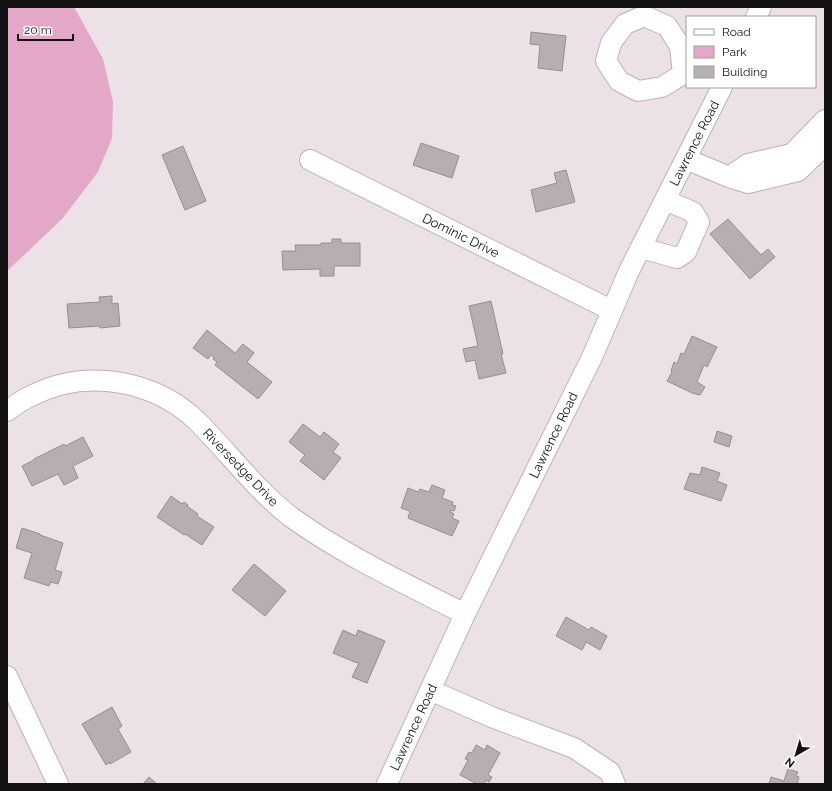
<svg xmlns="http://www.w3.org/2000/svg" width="832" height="791" font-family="Raleway,sans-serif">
	<rect width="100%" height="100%" fill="#ebe1e6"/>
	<path fill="#e3a7c7" d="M7,7H74L103,59L113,102L112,138L98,172L62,219L7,271Z"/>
	<path fill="#b7aeb2" stroke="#968d91" d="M531,32L566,36L562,71L538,68L540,45L530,44Z
		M421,143L459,156L452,178L413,165Z
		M183,146L206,201L185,210L162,155Z
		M566,170L575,202L536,212L531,190L557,183L554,173Z
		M728,219L761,255L768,249L775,257L750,279L710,234Z
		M332,239H341V243H360V266H334V276H320V269L283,270L282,251H296L295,245H321V243H332Z
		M112,296V304L118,303L120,326L100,328V326L69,328L67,304L100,302L99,297Z
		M491,301L503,354H501L506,373L479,379L475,360L466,362L463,349L478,346L469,306Z
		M207,330L235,353L243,344L254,353L247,362L272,382L258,399L215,365L217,362L213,359L215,358L211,355L208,359L193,348Z
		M692,336L717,347L707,367L704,365L697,382L705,387L700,395L692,393L667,381L672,372L671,371L674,362L677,364L681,353L684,354Z
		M303,424L320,437L324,432L339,444L333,452L341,458L324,480L300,461L305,455L289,442Z
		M717,431L732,436L729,447L714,442Z
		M83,437L93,456L73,466L78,478L64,485L58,474L32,486L22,466L34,460V459L64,444L65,446Z
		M702,467L720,473L717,481L727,485L721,501L684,489L690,473L700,475Z
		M432,485L445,490L442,498L453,502L452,505L456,506L454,511L450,510V512L454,514L452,518L459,521L452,536L408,518L410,511L401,508L408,488L418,492L420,489L429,492Z
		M171,496L182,504L184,502L188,505L187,506L198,514L197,516L214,527L202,545L185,534L184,535L157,517Z
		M22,528L40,534V535L63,543L55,570L62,572L58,584L51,582L49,586L24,578L32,553L16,548Z
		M254,564L286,591L265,616L232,590Z
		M566,617L589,630L591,627L607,636L600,650L586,642L582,650L556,636Z
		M343,630L356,636L358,630L385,641L367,683L352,677L359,663L357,662V663L333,653Z
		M112,707L122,726L118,729L131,752L110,764V762L106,765L82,724Z
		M476,745L485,750L487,745L500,753L488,775L492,777L489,782L486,780L484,784H477L460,775L468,760L465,759L469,752L472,753Z
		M788,769L798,772L796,776L799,777L797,784H769L771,777L784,781Z
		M149,777L157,784H143Z"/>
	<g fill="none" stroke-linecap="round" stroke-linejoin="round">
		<defs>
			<path id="minor" d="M644,16L667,26L680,46L683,74L662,87L638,91L619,81L606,61L611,43L625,24Z
				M756,17L761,7
				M686,159L729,177L748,183L798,171L825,145
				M310,160L611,310
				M729,177L748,164L792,154L825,120
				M641,248L677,258L686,252L699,222L693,212L665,200
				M7,411C15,405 24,399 33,395C87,368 155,380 198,422C229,453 256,490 291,517C345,556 406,584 465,614
				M7,676L58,784
				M430,690L494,718L574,748L610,772L615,784
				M387,784L465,614L593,355L629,271L722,87"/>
		</defs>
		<use href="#minor" stroke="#bbb2b6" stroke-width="22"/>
		<use href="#minor" stroke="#fff" stroke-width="20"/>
	</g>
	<g text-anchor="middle" stroke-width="4" stroke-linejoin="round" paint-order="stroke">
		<g font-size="13" fill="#141112" stroke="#fff">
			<text transform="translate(694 143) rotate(-63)" y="5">Lawrence Road</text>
			<text transform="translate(461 235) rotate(26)" y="5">Dominic Drive</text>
			<text transform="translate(553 435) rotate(-64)" y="5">Lawrence Road</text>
			<text transform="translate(241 467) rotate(46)" y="5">Riversedge Drive</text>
			<text transform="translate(413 727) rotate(-65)" y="5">Lawrence Road</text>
		</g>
	</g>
	<rect width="832" height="791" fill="none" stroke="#141112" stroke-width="16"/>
	<rect x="686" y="16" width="130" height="72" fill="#ffffff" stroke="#a1a0a0"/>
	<rect x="694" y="29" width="20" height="6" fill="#ffffff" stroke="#a1a0a0"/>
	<text x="722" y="36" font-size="12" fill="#141112">Road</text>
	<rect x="694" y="46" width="20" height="12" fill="#e3a7c7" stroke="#a1a0a0"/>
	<text x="722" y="56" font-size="12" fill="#141112">Park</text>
	<rect x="694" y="66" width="20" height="12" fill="#b7aeb2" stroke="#a1a0a0"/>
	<text x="722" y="76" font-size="12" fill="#141112">Building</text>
	<g transform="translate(796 755) rotate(218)" stroke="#ffffff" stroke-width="3" paint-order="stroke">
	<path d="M0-3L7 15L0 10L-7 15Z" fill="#141112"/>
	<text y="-6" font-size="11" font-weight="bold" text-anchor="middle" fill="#141112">N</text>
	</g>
	<path d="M18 34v6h55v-6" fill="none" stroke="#141112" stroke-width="2"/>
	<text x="24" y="34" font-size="12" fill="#141112" stroke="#ffffff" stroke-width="3" paint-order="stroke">20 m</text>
</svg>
